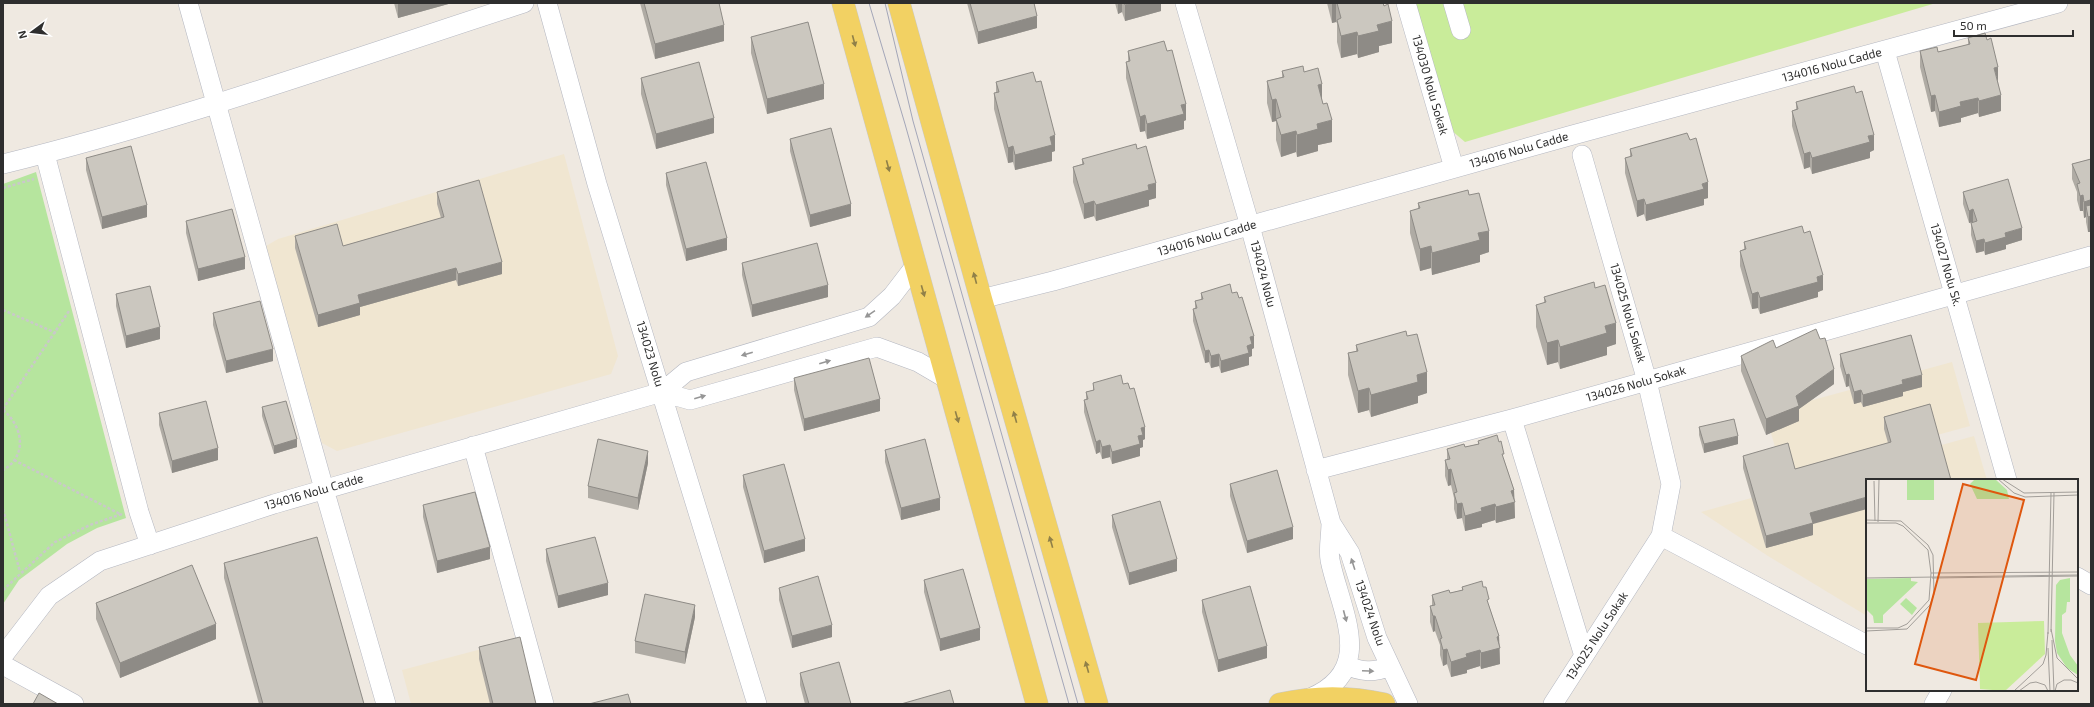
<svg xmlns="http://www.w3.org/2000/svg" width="2094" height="707" font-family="'Exo 2',sans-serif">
	<rect width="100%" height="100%" fill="#efe9e1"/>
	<path fill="#f0e6d1" d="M564,154L618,356L611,374L337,451L322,443L266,246L278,239Z
		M1952,362L1970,426L1784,477L1765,413Z
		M1974,436L1987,480H1867V616L1768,556L1701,512Z
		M519,639L536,704H411L402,670Z"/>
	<path fill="#b6e59e" d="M36,172L126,518L97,528L67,544L19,580L3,604V184Z"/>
	<path fill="#c9ec9a" d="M1415,3H1936L1465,142L1451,130Z"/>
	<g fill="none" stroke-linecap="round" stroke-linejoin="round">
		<defs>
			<path id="minor" d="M188,3L324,489L386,704
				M547,3L597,184L757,704
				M1185,3L1250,226L1331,523L1350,553L1377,638L1408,704
				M1406,3L1454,168
				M1453,3L1461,30
				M1885,51L2007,480
				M45,154L139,512L150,545
				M3,164C179,121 351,59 524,3
				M981,299L1053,281L1569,136L2058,3
				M662,392L690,400L877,347L918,362L947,379
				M1512,419L1584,656
				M473,446L544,704
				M1316,470L1512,419L2091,256
				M1661,536L1867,645
				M2077,577L2091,585
				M3,656L49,596L100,561L274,504L662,392L686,372L869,317L892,296L915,266
				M3,665L74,704
				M1346,665C1361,672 1374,673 1390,666
				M1310,698C1378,670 1340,610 1330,560C1328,549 1331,535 1331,523
				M1553,704L1661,536L1671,484L1647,381L1582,155
				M1934,704L1942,690"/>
			<path id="major" d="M843,3L1037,704
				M899,3L981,299L1097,704
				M1280,704C1316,696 1349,696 1384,704"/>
		</defs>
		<use href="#minor" stroke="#b4b7c1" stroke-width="20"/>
		<use href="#major" stroke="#c9c9c9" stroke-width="23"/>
		<path stroke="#c9c9c9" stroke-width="2.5" stroke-dasharray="3 2" stroke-linecap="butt" d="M3,188L34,179
			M3,310L56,333
			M3,409L69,311
			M3,410C23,426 28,456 3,470
			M14,460L122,515
			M3,509L20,572
			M3,590L55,542L90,525L122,514"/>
		<use href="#minor" stroke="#fff" stroke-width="19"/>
		<use href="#major" stroke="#f2d163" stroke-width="22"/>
		<path stroke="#a3a6b8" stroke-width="1" d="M869,3L905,124L1069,704
			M885,3L913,121L1078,704"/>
	</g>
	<path fill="#afaba4" d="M394,3H452L398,18Z
		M640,3H719L724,41L655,59Z
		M967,3H1034L1037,28L978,44Z
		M1115,3H1161V11L1125,21L1122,12L1118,14Z
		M1327,3H1383L1392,43L1379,46V52L1358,58L1357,54L1341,58L1337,42V23L1336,22L1332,23Z
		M751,37L824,99L767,114L751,53Z
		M1968,38L1998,82L2001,111L1979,117L1978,113L1961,118V122L1939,127L1935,111L1931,112L1920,67V51L1938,52L1968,45Z
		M1128,51L1186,120L1184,121V129L1147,139L1145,131L1140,132L1126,78V62H1128Z
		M1282,71L1304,72L1322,101L1332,142L1318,145V151L1297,157L1296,152L1281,157L1276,140V121L1272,122L1267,103V81L1282,77Z
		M641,78L714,133L656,149L641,94Z
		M996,82L1055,151L1052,152V161L1015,170L1013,162L1008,163L994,109V93H996Z
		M1796,102L1874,150L1870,152V158L1812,174L1810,167L1804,169L1792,126V111L1796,109Z
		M790,139L851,216L810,227L790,151Z
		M1137,149L1156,198L1149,200V206L1096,221L1094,216L1084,219L1073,182V167L1082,164V159Z
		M1630,149L1708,198L1704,199V205L1646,221L1644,214L1637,217L1625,173V158L1630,157Z
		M86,158L147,217L102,229L86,170Z
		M2091,159V232H2088L2086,222V217L2084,218L2083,211H2080L2077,200V192L2072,179V164Z
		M666,173L727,250L686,261L666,185Z
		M437,192L502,274L458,286L456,280L360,307V315L318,327L295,248V236L343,246L441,218L437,204Z
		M1963,192L2022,240L2006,245V249L1985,255L1984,251L1976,253L1971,235V223L1973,222L1969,223L1963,204Z
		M1469,195L1489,252L1480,255V262L1432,275L1431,268L1420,271L1410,233V211L1418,209V203Z
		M186,221L245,269L198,281L186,233Z
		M1804,233L1823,290L1818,292V297L1760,314L1758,308L1752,309L1740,266V251L1744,249V242Z
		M742,263L828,297L752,317L742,275Z
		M1201,293H1232L1254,348L1252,349V356L1249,357V365L1221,373L1219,366L1211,368L1209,362L1205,363L1193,321V309H1195V301L1201,300Z
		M116,294L160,339L126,348L116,306Z
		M1544,297L1616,344L1607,347V355L1560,369L1558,362L1547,365L1536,327V305L1544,303Z
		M213,313L273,361L226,373L213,325Z
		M1407,336L1427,393L1418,396V403L1371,417L1369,410L1358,413L1348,375V353L1356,351V345Z
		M1776,348L1834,384L1799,409V421L1766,435L1741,371V356Z
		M1840,354L1922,387L1903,392V396L1863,407L1861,402L1854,404L1849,386L1846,387L1840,366Z
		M794,378L880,411L804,431L794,390Z
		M1093,383L1123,384L1145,439L1143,440V447L1140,448V456L1112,464L1110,457L1102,459L1100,452L1096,454L1084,412V400H1086V392L1093,390Z
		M1930,404L1867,480L1813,524V535L1766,548L1743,468V456L1795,469L1888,443L1884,429V417Z
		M262,407L297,447L274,454L262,416Z
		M159,413L218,460L172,473L159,425Z
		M1699,427L1738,444L1704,453L1699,435Z
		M1478,441L1504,460L1514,490L1515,518L1496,523L1495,520L1482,524V527L1465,531L1462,518L1457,519L1454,509V498L1451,485L1448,486L1445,476V460H1447V449L1465,447L1478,444Z
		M885,450L940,510L901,520L885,462Z
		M648,463L638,510L588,498V486Z
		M743,475L805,551L764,563L743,487Z
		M1230,484L1293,539L1247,553L1230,496Z
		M423,505L490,559L437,573L423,517Z
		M1112,515L1177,571L1129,585L1112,527Z
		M546,549L608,595L558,608L546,561Z
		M224,563L364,704H259L224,578Z
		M924,580L980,640L940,651L924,592Z
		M1462,587L1489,606L1499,636L1500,664L1481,669L1480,666L1467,670V673L1451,677L1447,664L1443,666L1440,655V645L1435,631L1433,632L1430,622V606H1432V595L1450,593L1462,590Z
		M779,588L832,637L792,648L779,600Z
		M1202,600L1267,658L1218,672L1202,612Z
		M96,603L216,639L120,678L96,619Z
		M695,617L685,664L635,653V641Z
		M479,647L536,704H490L479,659Z
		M800,673L851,704H805L800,685Z"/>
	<path fill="#8e8b86" d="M398,3H452L398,18Z
		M1118,3H1122V12L1118,14Z
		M1132,3H1161V11L1125,21V5Z
		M1332,3H1336V22L1332,23Z
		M1037,16V28L978,44V32Z
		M1392,21V43L1379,46V52L1358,58V36L1377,25Z
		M724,25V41L655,59V44Z
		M1357,32V54L1341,58V36Z
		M1998,67V83L1994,68Z
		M824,84V99L767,114V99Z
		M1322,84V106L1318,85Z
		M1935,95V111L1931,112V96Z
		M2001,95V111L1979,117V101Z
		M1978,98V113L1961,118V122L1939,127V112L1960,102Z
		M1276,99V121L1272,122V100Z
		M1186,104V120L1184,121V129L1147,139V124L1181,105Z
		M1145,115V131L1140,132V117Z
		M714,118V133L656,149V134Z
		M1332,120V142L1318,145V151L1297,157V135L1317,124Z
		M1296,131V152L1281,157V135Z
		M1055,135V151L1052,152V161L1015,170V155L1050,137Z
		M1874,135V150L1870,152V158L1812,174V158L1868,136Z
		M1013,146V162L1008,163V148Z
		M1810,152V167L1804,169V154Z
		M1708,182V198L1704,199V205L1646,221V205L1702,184Z
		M1156,183V198L1149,200V206L1096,221V205L1148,185Z
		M2083,195V211H2080V196Z
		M1644,199V214L1637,217V201Z
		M2090,200V216L2086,206V217L2084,218V202Z
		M1094,201V216L1084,219V204Z
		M851,204V216L810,227V215Z
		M147,205V217L102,229V217Z
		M1973,209V222L1969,223V211Z
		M2091,216V232H2088V217Z
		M2022,228V240L2006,245V249L1985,255V243L2005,233Z
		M1489,231V252L1480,255V262L1432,275V253L1478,233Z
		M727,238V250L686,261V249Z
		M1984,239V251L1976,253V241Z
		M1431,246V268L1420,271V249Z
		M245,257V269L198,281V269Z
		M502,262V274L458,286V274Z
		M456,268V280L360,307V315L318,327V315L358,295Z
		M1823,275V290L1818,292V297L1760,314V298Z
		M828,285V297L752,317V305Z
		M1758,292V308L1752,309V294Z
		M1616,323V344L1607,347V355L1560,369V347L1605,326Z
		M160,327V339L126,348V336Z
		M1254,336V348L1252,349V356L1249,357V365L1221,373V361L1250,337Z
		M1558,340V362L1547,365V343Z
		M273,349V361L226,373V361Z
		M1209,350V362L1205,363V351Z
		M1219,354V366L1211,368V356Z
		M1834,369V384L1799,409V421L1766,435V419L1796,396Z
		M1427,372V393L1418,396V403L1371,417V395L1417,375Z
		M1849,374V386L1846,387V375Z
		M1922,375V387L1903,392V396L1863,407V395L1902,380Z
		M1369,388V410L1358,413V391Z
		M1861,390V402L1854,404V392Z
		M880,399V411L804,431V419Z
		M1145,427V439L1143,440V447L1140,448V456L1112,464V452L1138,436L1141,428Z
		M1738,436V444L1704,453V444Z
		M297,439V447L274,454V446Z
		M1100,440V452L1096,454V442Z
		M1110,445V457L1102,459V447Z
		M218,448V460L172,473V461Z
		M648,451V463L638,510V498Z
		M1451,469V485L1448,486V470Z
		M1514,490L1515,518L1496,523V507L1511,491Z
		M1867,497V509L1813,524V535L1766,548V536L1810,513Z
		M940,498V510L901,520V508Z
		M1462,503V518L1457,519V504Z
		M1495,504V520L1482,524V527L1465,531V516L1481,508Z
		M1293,527V539L1247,553V541Z
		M805,539V551L764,563V551Z
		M490,547V559L437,573V561Z
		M1177,559V571L1129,585V573Z
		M608,583V595L558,608V596Z
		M695,605V617L685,664V652Z
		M1433,616H1435V631L1433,632Z
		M216,624V639L120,678V663Z
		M832,625V637L792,648V636Z
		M980,628V640L940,651V639Z
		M1499,636L1500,664L1481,669V653L1497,637Z
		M1267,646V658L1218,672V660Z
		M1447,649V664L1443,666V650Z
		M1480,650V666L1467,670V673L1451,677V662L1466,654Z"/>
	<path fill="#cbc7bf" stroke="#8e8b86" d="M644,3H719L724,25L655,44Z
		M970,3H1034L1037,16L978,32Z
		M1124,3H1132L1125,5Z
		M1337,3H1383L1384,6L1388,4L1392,21L1377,25L1379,31L1358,36L1357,32L1341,36L1337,20L1341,18Z
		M808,22L824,84L767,99L751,37Z
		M1985,33L1987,40L1991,38L1998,67L1994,68L2001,95L1979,101L1978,98L1960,102L1961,106L1939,112L1935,95L1931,96L1920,51L1937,47L1938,52L1970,44L1968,38Z
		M1164,41L1167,51L1172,50L1186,104L1181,105L1184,114L1147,124L1145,115L1140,117L1126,62L1130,61L1128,51Z
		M699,62L714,118L656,134L641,78Z
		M1303,66L1304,72L1318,68L1322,84L1318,85L1323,104L1327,103L1332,120L1317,124L1318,129L1297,135L1296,131L1281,135L1276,119L1281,117L1276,99L1272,100L1267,81L1284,77L1282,71Z
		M1033,72L1036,82L1041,81L1055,135L1050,137L1052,145L1015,155L1013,146L1008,148L994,93L999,92L996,82Z
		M1854,86L1856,93L1862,91L1874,135L1868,136L1870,142L1812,158L1810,152L1804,154L1792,111L1798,109L1796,102Z
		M831,128L851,204L810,215L790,139Z
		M1687,133L1690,140L1696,138L1708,182L1702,184L1704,189L1646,205L1644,199L1637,201L1625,158L1632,156L1630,149Z
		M1136,144L1137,149L1146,146L1156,183L1148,185L1149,190L1096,205L1094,201L1084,204L1073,167L1084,164L1082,159Z
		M131,146L147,205L102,217L86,158Z
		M2091,159V203L2090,200L2084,202L2083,195L2080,196L2077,184L2080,183L2072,164Z
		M706,162L727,238L686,249L666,173Z
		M2008,179L2022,228L2005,233L2006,237L1985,243L1984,239L1976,241L1971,223L1977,221L1973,209L1969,211L1963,192Z
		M479,180L502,262L458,274L456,268L358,295L360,303L318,315L295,236L337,224L343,246L444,217L437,192Z
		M1468,190L1469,195L1479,193L1489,231L1478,233L1480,240L1432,253L1431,246L1420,249L1410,211L1420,208L1418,203Z
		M2091,205V216L2088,217L2086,206Z
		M232,209L245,257L198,269L186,221Z
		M1802,226L1804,233L1810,231L1823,275L1817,277L1818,282L1760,298L1758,292L1752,294L1740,251L1746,249L1744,242Z
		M817,243L828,285L752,305L742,263Z
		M1594,282L1595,288L1605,285L1616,323L1605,326L1607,333L1560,347L1558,340L1547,343L1536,305L1546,302L1544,297Z
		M1230,284L1232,293L1237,292L1239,298L1242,297L1254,336L1250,337L1252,344L1247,346L1249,353L1221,361L1219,354L1211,356L1209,350L1205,351L1193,309L1197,308L1195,301L1203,299L1201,293Z
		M150,286L160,327L126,336L116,294Z
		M260,301L273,349L226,361L213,313Z
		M1816,329L1820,339L1825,338L1834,369L1796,396L1799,406L1766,419L1741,356L1773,340L1776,348Z
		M1406,331L1407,336L1417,334L1427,372L1417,375L1418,382L1371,395L1369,388L1358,391L1348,353L1358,351L1356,345Z
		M1911,335L1922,375L1902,380L1903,384L1863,395L1861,390L1854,392L1849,374L1846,375L1840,354Z
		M869,358L880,399L804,419L794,378Z
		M1121,375L1123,384L1128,383L1130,389L1134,388L1145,427L1141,428L1143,435L1138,436L1140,444L1112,452L1110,445L1102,447L1100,440L1096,442L1084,400L1088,399L1086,392L1094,390L1093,383Z
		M206,401L218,448L172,461L159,413Z
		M286,401L297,439L274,446L262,407Z
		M1930,404L1951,480H1867V497L1810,513L1813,523L1766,536L1743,456L1788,443L1795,469L1891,442L1884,417Z
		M1734,419L1738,436L1704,444L1699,427Z
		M1497,435L1499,442L1501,441L1504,454H1502L1514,490L1511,491L1515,502L1496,507L1495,504L1481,508L1482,511L1465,516L1462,503L1457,504L1454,493L1457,492L1451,469L1448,470L1445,460L1450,459L1447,449L1464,444L1465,447L1479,444L1478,441Z
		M598,439L648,451L638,498L588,486Z
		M925,439L940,498L901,508L885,450Z
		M784,464L805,539L764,551L743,475Z
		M1277,470L1293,527L1247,541L1230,484Z
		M475,492L490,547L437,561L423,505Z
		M1160,501L1177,559L1129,573L1112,515Z
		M317,537L364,704H263L224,563Z
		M595,537L608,583L558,596L546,549Z
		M192,565L216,624L120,663L96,603Z
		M963,569L980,628L940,639L924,580Z
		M818,576L832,625L792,636L779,588Z
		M1482,581L1483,587H1486L1489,599L1487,600L1499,636L1497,637L1500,648L1481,653L1480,650L1466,654L1467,657L1451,662L1447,649L1443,650L1440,639L1442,638L1435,616H1433L1430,606L1435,605L1432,595L1449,590L1450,593L1463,590L1462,587Z
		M1250,586L1267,646L1218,660L1202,600Z
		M645,594L695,605L685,652L635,641Z
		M520,637L536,704H493L479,647Z
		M839,662L851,704H809L800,673Z
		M950,690L954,704H901Z
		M39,693L58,704H33Z
		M628,694L631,704H589Z"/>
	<defs><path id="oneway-solid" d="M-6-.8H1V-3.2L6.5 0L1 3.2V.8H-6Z"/></defs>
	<g fill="#908048">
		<use href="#oneway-solid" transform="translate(854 41) rotate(75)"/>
		<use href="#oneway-solid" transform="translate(888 166) rotate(75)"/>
		<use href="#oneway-solid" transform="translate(975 278) rotate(-105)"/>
		<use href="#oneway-solid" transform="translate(923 291) rotate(74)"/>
		<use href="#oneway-solid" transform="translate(957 417) rotate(74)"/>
		<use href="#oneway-solid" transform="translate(1015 417) rotate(-106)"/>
		<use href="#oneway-solid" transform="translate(1051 542) rotate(-106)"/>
		<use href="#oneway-solid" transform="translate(1087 667) rotate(-106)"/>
	</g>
	<g fill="#969696">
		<use href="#oneway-solid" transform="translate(870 314) rotate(146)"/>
		<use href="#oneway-solid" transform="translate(747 354) rotate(164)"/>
		<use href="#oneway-solid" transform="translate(825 362) rotate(-16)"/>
		<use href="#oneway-solid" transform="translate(700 397) rotate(-16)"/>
		<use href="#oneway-solid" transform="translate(1353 564) rotate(-108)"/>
		<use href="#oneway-solid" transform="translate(1345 616) rotate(75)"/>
		<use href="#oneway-solid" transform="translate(1368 671) rotate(3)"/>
	</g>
	<g text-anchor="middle" stroke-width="3" stroke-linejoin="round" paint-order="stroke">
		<g font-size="12" fill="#2e2e2e" stroke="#fff">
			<text transform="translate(1832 65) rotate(-15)" y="4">134016 Nolu Cadde</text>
			<text transform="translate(1430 85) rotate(74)" y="4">134030 Nolu Sokak</text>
			<text transform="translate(1519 150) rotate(-16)" y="4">134016 Nolu Cadde</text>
			<text transform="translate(1207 238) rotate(-16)" y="4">134016 Nolu Cadde</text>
			<text transform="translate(1946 265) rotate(74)" y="4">134027 Nolu Sk.</text>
			<text transform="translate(1263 274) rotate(75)" y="4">134024 Nolu</text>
			<text transform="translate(1628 313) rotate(74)" y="4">134025 Nolu Sokak</text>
			<text transform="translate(650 354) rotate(73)" y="4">134023 Nolu</text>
			<text transform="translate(1636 384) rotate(-16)" y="4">134026 Nolu Sokak</text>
			<text transform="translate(314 492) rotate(-16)" y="4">134016 Nolu Cadde</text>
			<text transform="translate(1370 613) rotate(71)" y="4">134024 Nolu</text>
			<text transform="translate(1597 636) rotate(-57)" y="4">134025 Nolu Sokak</text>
		</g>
	</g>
	<g transform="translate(1866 479)">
		<rect width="212" height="212" fill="#efe9e1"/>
		<path d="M68,0V21H41V1ZM109,0H129L141,11L143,20H111L104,5ZM45,99V102L52,103L17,136V144H8L7,137L0,130V100ZM204,99V123H201L200,133L196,136V154L204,176L212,187V196L201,189L191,174L189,162L190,106L194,101ZM40,119L51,129L46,136L34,125Z" fill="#b6e59e"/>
		<path d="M178,142L179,175L139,212L114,210L112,144Z" fill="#c9ec9a"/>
		<path fill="none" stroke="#a29e99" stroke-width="1" d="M132,0L148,14L159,18L212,16M136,0L158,14L212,13M8,2L9,42M0,41L35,42L62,66L67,76L68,115L64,126L41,150L0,152M12,43L13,1M0,44H30L37,47L62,71L65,94M0,99L212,96M66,99L212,97M0,149H32L41,145L63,121L65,94L212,93M185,150L191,179L212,200M185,153L188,14M182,155L185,14M186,161L188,212M182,169L184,212M148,212L177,185L180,176L182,153M153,212L164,204L170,203L179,206L182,212M189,212L191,205L198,201H205L212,204"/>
		<path fill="#df570e" fill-opacity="0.15" stroke="#df570e" stroke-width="2" d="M97,5L158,21L110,201L49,185Z"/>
		<rect width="212" height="212" fill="none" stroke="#2e2e2e" stroke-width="2"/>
	</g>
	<rect width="2094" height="707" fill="none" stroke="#2e2e2e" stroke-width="8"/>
	<g transform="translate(32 32) rotate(255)" stroke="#ffffff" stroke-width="3" paint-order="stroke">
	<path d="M0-3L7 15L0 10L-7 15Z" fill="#2e2e2e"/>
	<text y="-6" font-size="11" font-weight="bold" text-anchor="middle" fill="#2e2e2e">N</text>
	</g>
	<path d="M1954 30v6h119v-6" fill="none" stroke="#2e2e2e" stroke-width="2"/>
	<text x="1960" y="30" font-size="12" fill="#2e2e2e" stroke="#ffffff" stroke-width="3" paint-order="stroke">50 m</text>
</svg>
